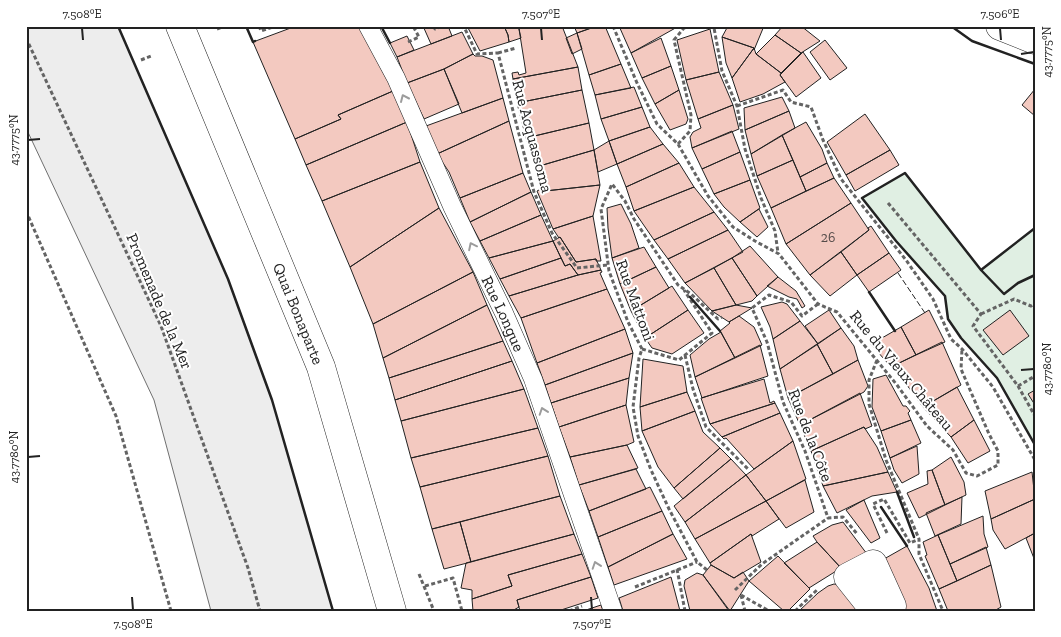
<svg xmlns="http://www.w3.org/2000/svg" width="1061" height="637" font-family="'Zilla Slab',serif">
	<rect width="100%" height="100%" fill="#fff"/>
	<path fill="#e0efe3" stroke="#6f6f6f" d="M905,173L981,270L1035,228V445L997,378L961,338L948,319L945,296L896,241L862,198Z"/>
	<path fill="#ededed" stroke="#6f6f6f" d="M26,26H118L228,279L272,400L333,611H211L154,400L26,128Z"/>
	<path fill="#f3c9c0" stroke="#222" d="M296,26H359L393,91L338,115L341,119L295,139L253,42Z
		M423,26H448L452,36L431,44Z
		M467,26H504L508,35L509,42L480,51Z
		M504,26H524L519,29L521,38L509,42L508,35Z
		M524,26H562L578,67L513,79L512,73L518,72L519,75L526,73L519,29Z
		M574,26H597L577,33Z
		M597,26H605L621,64L589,75L577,33Z
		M619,26H679L631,53Z
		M728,26H764L754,50V48L722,37Z
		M783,26H801L820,41L801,53L775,35Z
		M710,29L719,72L686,80L677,40Z
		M462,32L473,54L444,69L407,83L397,57Z
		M577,33L582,49L572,54L566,38Z
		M775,35L801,53L781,73L756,54Z
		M407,36L414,50L397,57L390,43Z
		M722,37L754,48L732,78L726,63Z
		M661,38L671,66L642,78L631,53Z
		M825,40L847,68L830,80L810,52Z
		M754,48L756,54L781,73L780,75L785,82L763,94L740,102L732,78Z
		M803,52L821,78L796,97L780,75Z
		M473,54L475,56H482L493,60L503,98L462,113L444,69Z
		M621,64L631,88L595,95L589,75Z
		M671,66L679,90L655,104L642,78Z
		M578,67L582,90L517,103L513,79Z
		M444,69L459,104L424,119L407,83Z
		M719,72L733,105L698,119L686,80Z
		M634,87L642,107L601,119L595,95Z
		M1035,89V116L1022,105Z
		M582,90L589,123L526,138L517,103Z
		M679,90L688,119L686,124L670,130L655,104Z
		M393,91L407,122L306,165L295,139L341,119L338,115Z
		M782,97L789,111L745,130L744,108Z
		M503,98L509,121L437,154L426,126Z
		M733,105L739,129L692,148L690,137L693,132L701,128L698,119Z
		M642,107L650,127L609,141L601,119Z
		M789,111L795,128L751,154L745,130Z
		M865,114L890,150L846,175L827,142Z
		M509,121L523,173L460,198L449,172L437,154Z
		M407,122L420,162L322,201L306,165Z
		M806,122L822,149L827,163L800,177L782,135Z
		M589,123L594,150L536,167L526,138Z
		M650,127L663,144L617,164L609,141Z
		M732,131L740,152L702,169L692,148Z
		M782,135L793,160L757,176L751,154Z
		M609,141L617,164L598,172L594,150Z
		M663,144L679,163L626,187L617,164Z
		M594,150L600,185L545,191L536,167Z
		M890,150L899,165L855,191L846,175Z
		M740,152L750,180L714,194L702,169Z
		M793,160L806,191L771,208L757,176Z
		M420,162L439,208L350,267L322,201Z
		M679,163L694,187L634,211L626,187Z
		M827,163L834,178L806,191L800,177Z
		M523,173L531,192L470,222L460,198Z
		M834,178L851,203L786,244L771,208Z
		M750,180L760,208L740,222L724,207L714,194Z
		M600,185L593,216L553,229L537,191L543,188L545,191Z
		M694,187L714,212L654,240L634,211Z
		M531,192L541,215L480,241L470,222Z
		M851,203L869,230L810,275L786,244Z
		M621,204L631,224L639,248L612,258L608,228L607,208Z
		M439,208L473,272L373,324L350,267Z
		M759,209L768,227L757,237L740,222Z
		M714,212L728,230L668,259L654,240Z
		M541,215L553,241L489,258L480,241Z
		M593,216L601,261H596V259L576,262L560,237L559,238L553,229Z
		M871,226L889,253L857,275L841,252L869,230L868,228Z
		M728,230L743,252L685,283L668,259Z
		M560,237L576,262L596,259L601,270L578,275L570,264L565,266L553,241Z
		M553,241L561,258L500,279L489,258Z
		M750,246L778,277L757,296L732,258Z
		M644,247L656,267L620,284L612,258Z
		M841,252L857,275L830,296L810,275Z
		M889,253L901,270L869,292L857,275Z
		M561,258L565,266L570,264L578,275L509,296L500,279Z
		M732,258L757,296L752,301L736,305L714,268Z
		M656,267L669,288L631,311L620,284Z
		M714,268L736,305L712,311L685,283Z
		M601,270L602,272L600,273L607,289L521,318L509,296L578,275Z
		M473,272L487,305L383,358L373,324Z
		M778,277L796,291L805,306L802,308L797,299L789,297L767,286Z
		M672,286L688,310L645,338L631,311Z
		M607,289L625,329L537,363L521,318Z
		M782,302L787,304L800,321L773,339L770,327L761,307Z
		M487,305L503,341L389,378L383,358Z
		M736,305L752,308L729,322L712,311Z
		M688,310L704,333L672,354L652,348L645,338Z
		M829,310L841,328L818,344L805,326Z
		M929,310L945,342L916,355L901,327Z
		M1010,310L1029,336L1003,355L983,330Z
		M739,316L754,327L762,345L735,358L720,331L730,323L729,322Z
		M800,321L818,344L780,369L773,339Z
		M901,327L916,355L891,367L870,343L874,341L875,342Z
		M841,328L854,346L858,360L833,374L817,344Z
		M625,329L633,353L545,385L537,363Z
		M721,332L735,358L695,377L690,355L709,339Z
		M503,341L512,361L395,400L389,378Z
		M942,342L961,385L923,407L893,366Z
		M817,344L833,374L788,398L780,369Z
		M760,345L768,376L702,398L695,377Z
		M633,353L629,378L551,403L545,385Z
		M643,359L683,366L687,392L640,407Z
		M858,360L868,386L864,392L800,425L788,398Z
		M512,361L524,389L401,421L395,400Z
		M886,375L903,406H906L910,411L908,413L911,420L881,431L872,407L873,379Z
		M629,378L626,405L559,427L551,403Z
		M764,379L770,403L774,401L775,403L710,424L701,398Z
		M957,387L974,420L951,437L923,407Z
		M524,389L538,428L411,458L401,421Z
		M1035,390V405L1028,394Z
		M687,392L695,411L642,431L640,407Z
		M860,393L872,426L865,429L864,427L811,451L800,425Z
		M775,403L780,413L722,437L710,424Z
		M626,405L634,442L627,445L570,457L559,427Z
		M695,411L703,432L720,448L674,488L658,467L642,431Z
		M780,413L793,441L754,469L726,438L724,439L722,437Z
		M911,420L921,443L890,458L881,431Z
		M974,420L990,451L968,463L951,437Z
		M864,427L877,447L888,472L823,486L811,451Z
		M538,428L548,456L420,487L411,458Z
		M793,441L806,479L766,501L746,475Z
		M627,445L638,468L579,485L570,457Z
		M917,446L919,474L902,483L894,470L890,458Z
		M720,448L731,459L683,499L674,488Z
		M548,456L560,496L432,529L420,487Z
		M951,457L964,482L966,495L945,505L932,470Z
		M731,459L746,475L685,522L674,506Z
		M636,469L646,489L589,511L579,485Z
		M932,470L945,505L919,518L907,493L928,484L927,471Z
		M888,472L897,492L872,496L837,513L823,486Z
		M1032,472L1035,499L991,519L985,491Z
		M746,475L766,501L695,539L685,522Z
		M805,480L814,512L786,528L766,501Z
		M650,487L662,511L598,537L589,511Z
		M560,496L574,534L471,562L460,522Z
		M962,497L961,524L935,536L926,513Z
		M1035,499V533L1005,549L993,530L991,519Z
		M864,500L880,538L871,543L846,510Z
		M766,501L779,519L752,536L751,534L710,563L695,539Z
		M662,511L673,534L608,567L598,537Z
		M983,516L984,534L988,547L950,564L938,535Z
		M460,522L471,562L444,569L432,529Z
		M843,522L867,554L841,568L817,542L813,536L832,525Z
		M1035,533V561L1026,538Z
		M574,534L582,554L508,575L512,586L472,599V590L461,588L466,563Z
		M673,534L687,559L614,585L608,567Z
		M751,534L761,562L734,578L711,565L710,563Z
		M938,535L957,581L939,589L925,556L927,555L923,542Z
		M817,542L841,568L809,588L784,563Z
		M907,546L929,588L937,611H904L884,559Z
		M986,547L991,565L957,581L950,564Z
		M582,554L591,577L517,600L519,607L512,611H473L472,599L512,586L508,575Z
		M778,556L810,589L788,611H784L749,581Z
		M711,565L734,578L743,572L749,581L730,611L703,575Z
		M991,565L1001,607L994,611H948L939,589Z
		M697,573L703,575L729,611H690L684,586L685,580Z
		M591,577L598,598L558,611H520L517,600Z
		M671,577L680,611H623L619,598Z
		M834,584L842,585L862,611H799L818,593L828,586Z
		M601,605L603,611H583Z"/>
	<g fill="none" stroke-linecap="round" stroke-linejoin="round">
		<defs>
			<g id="lane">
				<path id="s1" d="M368,26L396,78L452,206L504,313L533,379L613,611"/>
			</g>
			<path id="street" d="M1000,26L1035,40
				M875,611L848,577L873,564L892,606L881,611"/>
			<g id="primary">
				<path id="s2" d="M180,26L321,367L392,611"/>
			</g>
		</defs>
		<use href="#lane" stroke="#222" stroke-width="19"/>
		<use href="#street" stroke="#222" stroke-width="29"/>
		<use href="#primary" stroke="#222" stroke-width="29"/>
		<path stroke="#646464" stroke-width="3" stroke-dasharray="4 2.5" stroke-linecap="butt" d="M259,26L261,31L276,26
			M433,26L435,29L442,26
			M460,26L465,29L477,54L498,53L534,192L552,233L577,268L608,265
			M613,26L637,83L657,124L678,144L708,196L733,227L755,241L779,254L818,304L837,312L897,385L927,426L953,450L966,473L977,476L998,465V451L989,434L961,369L962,349
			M709,26L714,28L722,71L737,106L745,149L761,198L775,231L778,253
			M217,29L225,26
			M26,38L161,326L248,568L260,611
			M408,42L419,37L413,26
			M498,53L516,48
			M141,60L151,56
			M737,106L783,90L791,102L811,107L823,140L841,179L906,260L933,299L951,339L962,349L993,387L1035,460
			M678,144L690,131L691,115L674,40L684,28L693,26
			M888,203L981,314L973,326L1018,386L1035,416
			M26,211L116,416L171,611
			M818,304L802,316L791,302L769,295L752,308L767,342L783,402L805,451L828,518L843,517L858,535
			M981,314L1014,299L1031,306L1035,303
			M642,349L679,360L712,333L684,290
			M685,355L693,389L706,427L748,469
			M877,360L869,380V404L886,460L919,539V554L943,611
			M1018,386L1035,376
			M887,533L873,504L884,499L910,543L919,539
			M677,569L685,611
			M707,570L697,562L669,509L651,470L638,436L633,407L639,358L642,349L628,322L609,271L601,209L612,184L625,201L634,219L678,285L691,294L718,319L722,317
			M419,574L434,611
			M425,586L453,578L462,611
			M635,587L697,562
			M735,590L762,564L828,518
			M741,595L769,611
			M741,595L745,611
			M569,611L582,606
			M795,611L818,589"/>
		<use href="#lane" stroke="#fff" stroke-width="18"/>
		<use href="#street" stroke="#fff" stroke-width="28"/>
		<use href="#primary" stroke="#fff" stroke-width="28"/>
		<path stroke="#222" stroke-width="1" stroke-dasharray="6 2.5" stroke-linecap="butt" d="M898,273L925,313"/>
		<path stroke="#222" stroke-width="2.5" d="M118,26L228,279L272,400L333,611
			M246,26L253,42L255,41
			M381,26L390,43
			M951,26L972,41L1035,64
			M1035,228L981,270L905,173L862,198L896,241L945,296L948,319L961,338L997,378L1035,445
			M981,270L1004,294L1018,283L1035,275
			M869,292L895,331
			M690,297L720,331
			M897,492L914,537
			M881,507L907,546"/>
	</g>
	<defs><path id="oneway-chevron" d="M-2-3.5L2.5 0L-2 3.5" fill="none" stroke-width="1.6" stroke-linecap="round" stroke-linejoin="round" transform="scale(1.25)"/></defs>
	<g stroke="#9c9c9c">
		<use href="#oneway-chevron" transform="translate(404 98) rotate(-114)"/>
		<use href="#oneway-chevron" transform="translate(472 246) rotate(-116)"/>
		<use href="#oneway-chevron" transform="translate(543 411) rotate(-109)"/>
		<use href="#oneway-chevron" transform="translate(596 565) rotate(-109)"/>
	</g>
	<path fill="none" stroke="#222" stroke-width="2" d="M82,28L83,40M541,28L542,40M1000,28L1001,40M1021,54L1034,52M28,140L40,139M1021,370L1034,369M28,457L40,456M132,597L133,610M591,597L592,610"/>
	<g text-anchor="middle" stroke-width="4" stroke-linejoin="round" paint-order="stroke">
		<g font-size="14" fill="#564c4a">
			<text x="828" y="242">26</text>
		</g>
		<g font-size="16" fill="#222" stroke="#fff">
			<text transform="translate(533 136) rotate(75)" y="6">Rue Acquassoma</text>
			<text transform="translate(636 300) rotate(70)" y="6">Rue Mattoni</text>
			<text transform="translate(160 301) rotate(67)" y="6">Promenade de la Mer</text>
			<text dy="6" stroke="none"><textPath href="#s1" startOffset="318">Rue Longue</textPath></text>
			<text dy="6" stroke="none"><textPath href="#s2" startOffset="311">Quai Bonaparte</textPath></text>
			<text transform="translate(902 370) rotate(50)" y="6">Rue du Vieux Château</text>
			<text transform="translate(811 435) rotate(69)" y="6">Rue de la Côte</text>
		</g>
	</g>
	<rect width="1061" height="637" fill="none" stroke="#ffffff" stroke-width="55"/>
	<rect x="28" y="28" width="1006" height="582" fill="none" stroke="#222" stroke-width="2"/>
	<g font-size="12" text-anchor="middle" fill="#222">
		<text x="82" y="18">7.508°E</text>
		<text x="541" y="18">7.507°E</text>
		<text x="1000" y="18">7.506°E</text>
		<text transform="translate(1047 52) rotate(-90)" y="4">43.7775°N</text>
		<text transform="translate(14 140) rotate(-90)" y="4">43.7775°N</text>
		<text transform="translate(1047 369) rotate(-90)" y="4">43.7780°N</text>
		<text transform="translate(14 457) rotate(-90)" y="4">43.7780°N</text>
		<text x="133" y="628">7.508°E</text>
		<text x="592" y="628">7.507°E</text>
	</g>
</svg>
